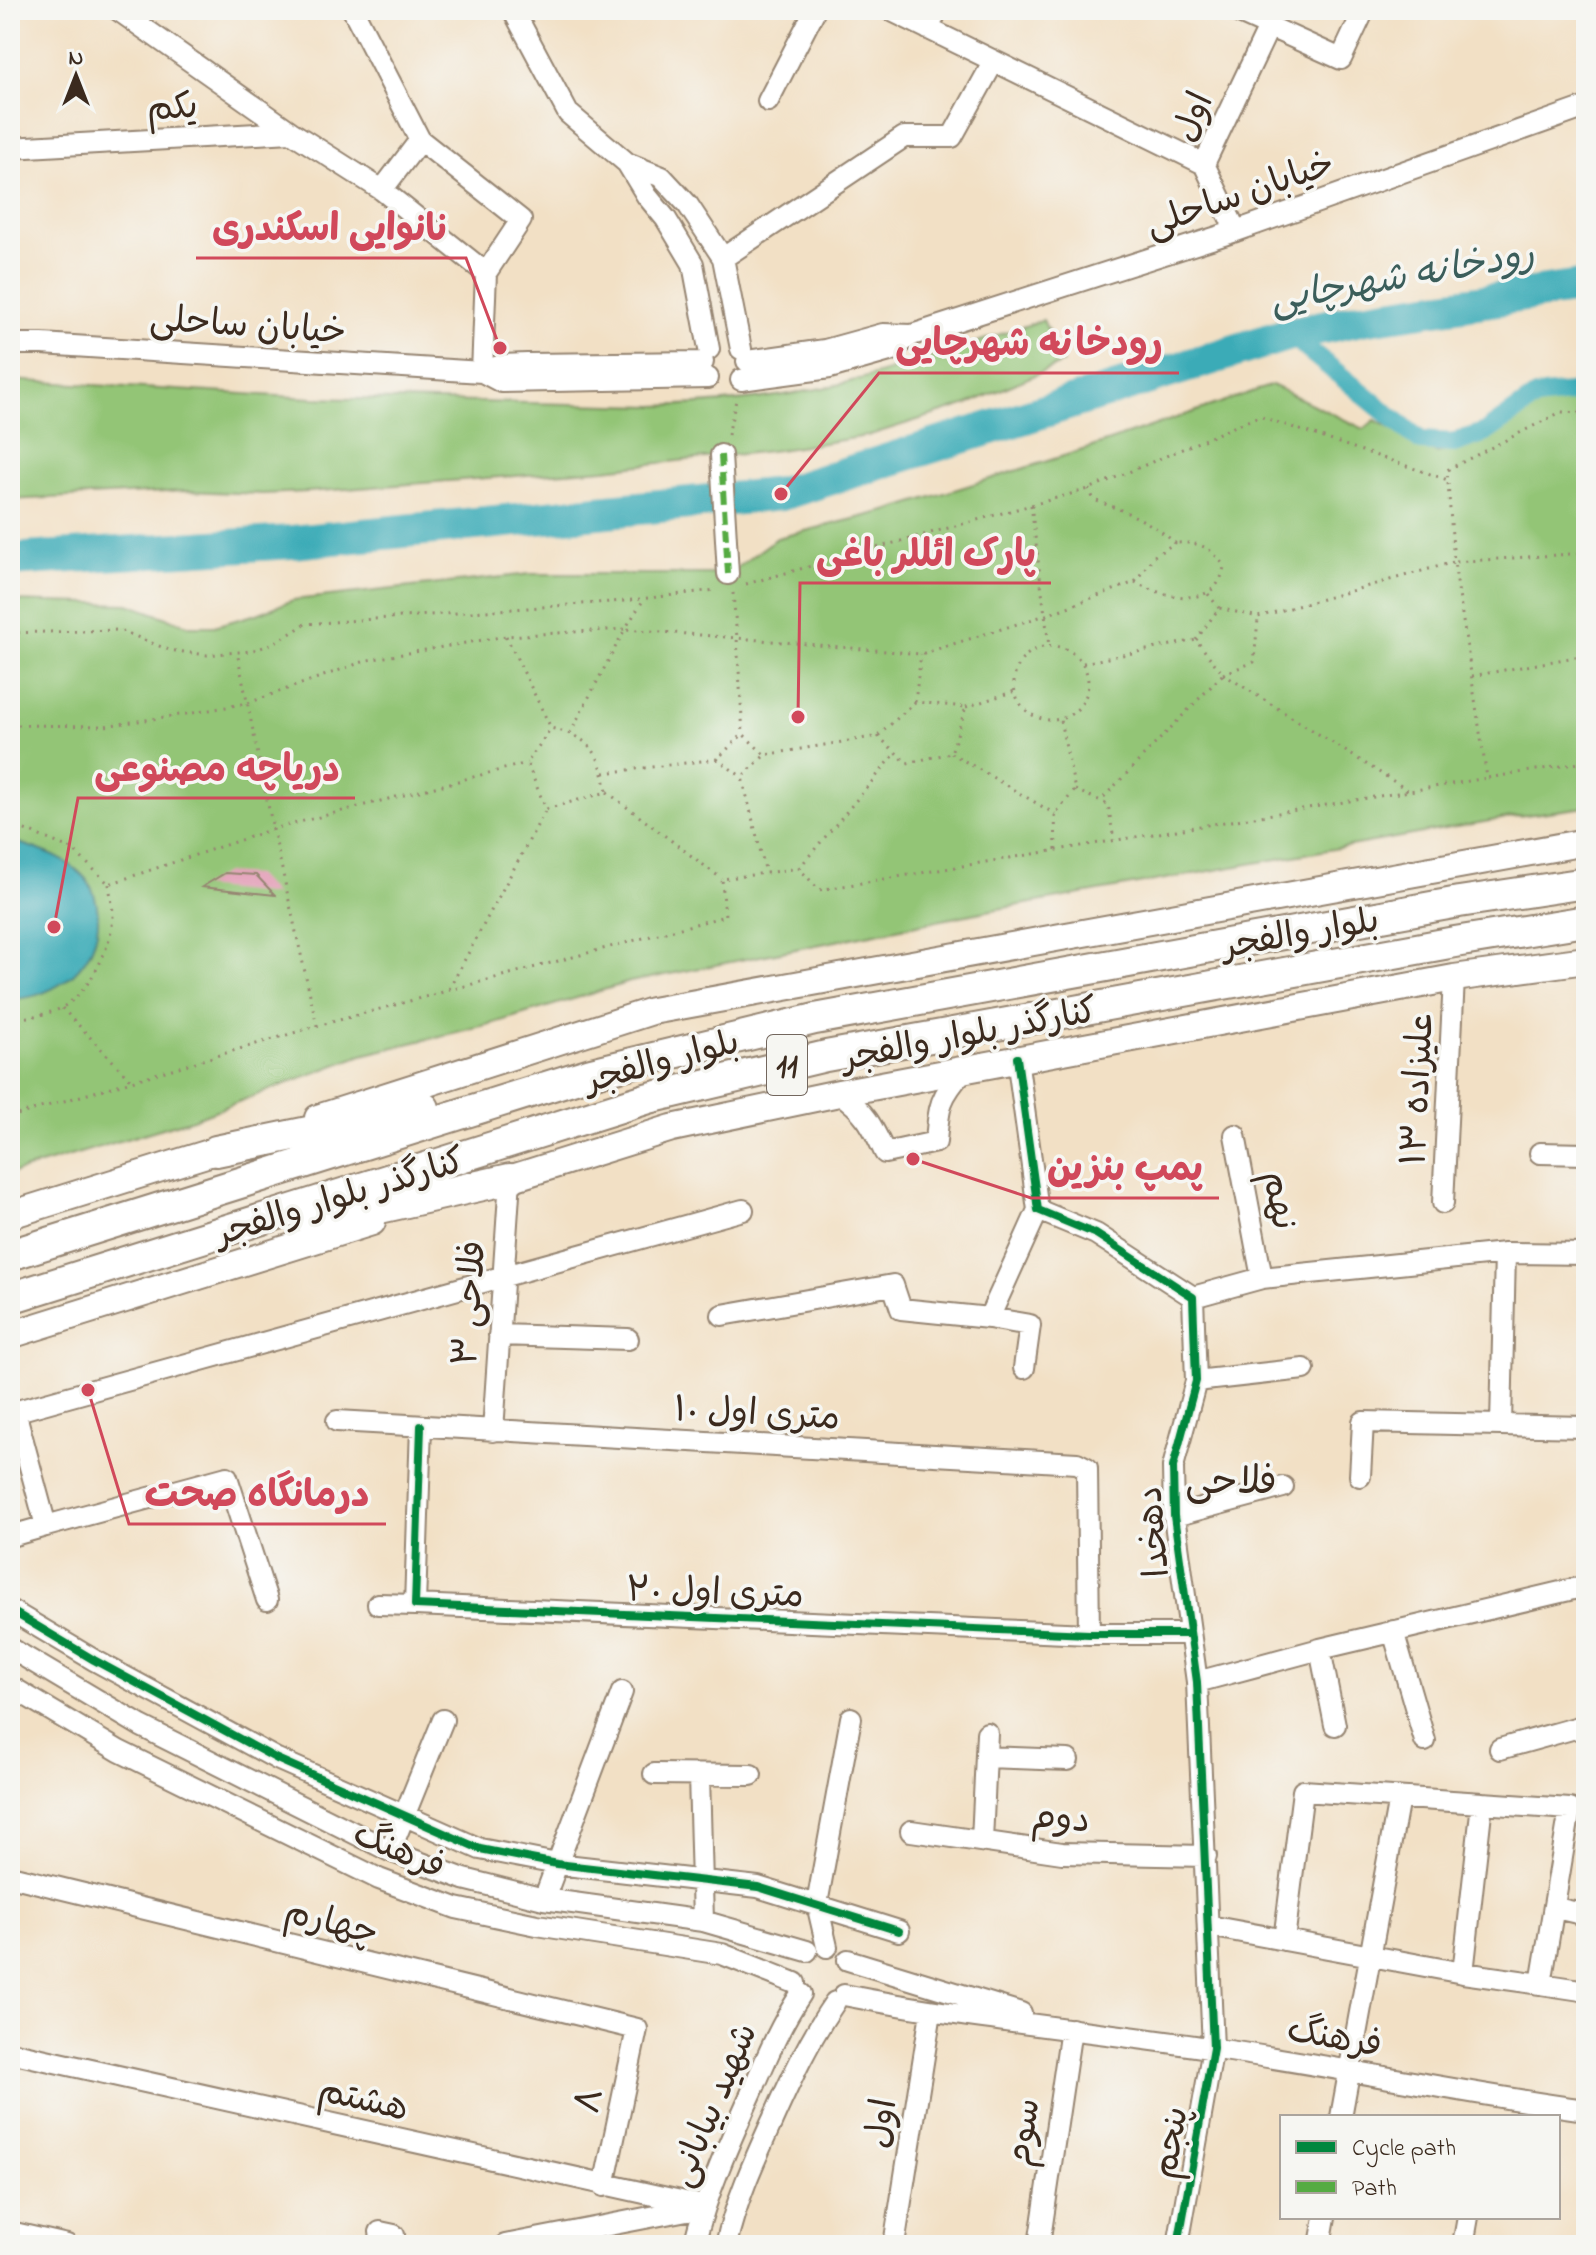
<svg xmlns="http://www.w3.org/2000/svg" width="1596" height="2255" font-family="'Indie Flower','Playpen Sans Arabic',sans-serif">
	<rect width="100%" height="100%" fill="#f6f6f2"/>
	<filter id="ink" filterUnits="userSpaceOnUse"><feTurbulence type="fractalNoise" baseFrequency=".0125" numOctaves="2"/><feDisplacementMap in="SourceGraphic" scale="16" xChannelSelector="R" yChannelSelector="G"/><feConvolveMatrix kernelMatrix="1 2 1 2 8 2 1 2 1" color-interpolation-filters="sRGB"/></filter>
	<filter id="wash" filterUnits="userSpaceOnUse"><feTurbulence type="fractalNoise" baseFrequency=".006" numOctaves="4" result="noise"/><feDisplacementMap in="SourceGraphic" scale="32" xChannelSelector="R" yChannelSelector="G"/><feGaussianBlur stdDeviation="1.8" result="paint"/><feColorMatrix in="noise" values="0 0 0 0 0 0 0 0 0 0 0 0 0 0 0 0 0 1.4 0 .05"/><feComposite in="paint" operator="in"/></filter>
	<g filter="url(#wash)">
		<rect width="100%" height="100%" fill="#f2e0c5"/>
		<path fill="#93c576" stroke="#67784a" stroke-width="2" d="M1043,320L1063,363L968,404L867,436L779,450L604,469L308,492L262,494L186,491L10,500V380L312,398L654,406C726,404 798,397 867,377C926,361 984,339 1043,320Z
			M1272,385L1364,429L1375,420L1436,453L1467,447L1488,436L1525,410L1561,398L1586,397V807L1518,816L992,910L630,982L494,1023L362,1055L193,1119L10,1174V601L128,604L190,626H214L257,614L293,600L530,574H728L777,538L890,510L1086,449Z"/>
		<path fill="#3babb7" stroke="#3b6a6a" stroke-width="2" d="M10,840C37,849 67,857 86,879C94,889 97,902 98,914C101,963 56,999 10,999Z"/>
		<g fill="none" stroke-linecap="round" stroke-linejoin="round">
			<path stroke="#3babb7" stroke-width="20" d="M1289,334L1421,441L1454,443L1486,432L1536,397L1586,391"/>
			<path stroke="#3babb7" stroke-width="34" d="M10,560L292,542L781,494L1289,334L1361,319L1586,286"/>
		</g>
		<g id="blocks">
			<path fill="#e39eb7" d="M225,873L256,875L275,895L202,887Z"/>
		</g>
	</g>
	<g filter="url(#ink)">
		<use href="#blocks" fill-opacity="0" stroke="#968572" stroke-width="2"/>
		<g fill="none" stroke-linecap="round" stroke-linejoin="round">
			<defs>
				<path id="minor" d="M118,10L291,132L382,190L486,273
					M353,10L420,140L521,220L486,273L482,372
					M513,10L568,113L627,163L647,196L666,219L693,264L709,349
					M890,10L1204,164
					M1233,10L1341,59L1364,10
					M599,11L600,10
					M928,29L937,10
					M768,101L815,10
					M10,148L291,132
					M627,163L662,177L688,205L723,258L741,349
					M382,190L420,140
					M1236,231L1204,164L1269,27
					M723,258L904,137H952L994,61
					M10,344H42L482,372L502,365L527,364L703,362
					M747,361L825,350L883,334L912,335
					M482,372L501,382L708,378
					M741,380L830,368L890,351L912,335L1236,231L1586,107
					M721,455L728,574
					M1017,1058L1038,1210L1096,1234L1193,1297L1196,1381L1173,1467L1174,1516L1197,1682L1213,2048L1178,2245
					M839,1093C865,1111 872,1125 885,1153L936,1142C939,1106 939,1098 963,1071
					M1235,1135L1262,1278
					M1540,1153L1586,1154
					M1443,1203L1454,978
					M1193,1297L1262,1278L1505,1253
					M722,1315L893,1285L901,1309L989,1318L1038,1210
					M989,1318L1030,1325L1024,1368
					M499,1335L628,1339
					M1196,1381L1304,1369
					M15,1411L46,1526L227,1477L267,1600
					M10,1413L743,1210
					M337,1421L1077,1463L1087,1468L1089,1634
					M1501,1425L1505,1253L1586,1254
					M421,1426L415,1605L1089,1634H1190
					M493,1431L510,1179
					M1360,1476L1363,1422L1586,1427
					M1174,1516L1283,1487
					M11,1536L46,1526
					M378,1604L415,1605
					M10,1610L94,1660L277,1759L480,1849L557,1864L758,1887L899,1931
					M1393,1631L1425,1741
					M10,1648L141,1726L390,1851L464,1879L544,1899L703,1921L807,1951
					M1320,1649L1335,1725
					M1197,1682L1320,1649L1586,1586
					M10,1686L119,1751L379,1879L456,1908L537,1925L722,1954L795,1983
					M1500,1749L1586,1725
					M986,1757L1068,1760
					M654,1774L751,1775
					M699,1775L703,1921
					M911,1831L1062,1853L1206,1856
					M982,1841L987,1733
					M390,1851L443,1720
					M10,1876L637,2029L604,2186
					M544,1899L622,1692
					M1556,1908L1586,1915
					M1209,1926L1463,1973L1541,1984L1570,1809L1303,1791L1284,1940
					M827,1947L817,1904L851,1718
					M848,1960L1021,2013
					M1463,1973L1482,1803
					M1541,1984L1581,1990
					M844,1995C965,2019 1087,2030 1209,2048C1335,2066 1460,2093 1586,2110
					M10,2052L703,2206
					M1341,2117L1399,1798
					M10,2232L67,2245
					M380,2232L394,2235L392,2245
					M505,2245L692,2209
					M694,2245C707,2192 729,2143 751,2094C766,2059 780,2025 801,1994
					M726,2245C736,2200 755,2159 774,2117C792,2077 810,2038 835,2002
					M894,2245L931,2012
					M1039,2245L1071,2029
					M1320,2245L1325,2217
					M1463,2245L1468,2217"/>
				<path id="major" d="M318,1118L652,1011L1586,842
					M490,1185L672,1128L839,1093L1454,978L1586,960
					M10,1215L235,1145
					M10,1335L372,1222"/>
				<path id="highway" d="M216,1151L424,1108
					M312,1223L510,1179
					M10,1255L591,1073L815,1019L1459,902L1586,883
					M10,1298L649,1098L826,1056L1455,942L1586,921"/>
			</defs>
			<use href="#minor" stroke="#968572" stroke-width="24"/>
			<use href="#major" stroke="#968572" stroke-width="30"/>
			<use href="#highway" stroke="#968572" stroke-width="34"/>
			<path stroke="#968572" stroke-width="3" stroke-dasharray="2 6" stroke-linecap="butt" d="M728,435L736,400
				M1031,505L1049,646
				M1586,553L1454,562L1487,778L1586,762
				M1135,582C1164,598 1218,611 1224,566C1210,546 1199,542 1176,543
				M746,584L1089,489L1259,416L1448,480
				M733,593L737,638L921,654L1046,615L1135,582L1154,556L1175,543C1151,521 1125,511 1094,500L1089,489
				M1208,594L1219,608
				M10,633L120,630L169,650L207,655L237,652
				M506,636L551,728C592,739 599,750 607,792L546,809L527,763L551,728
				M1196,640L1219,608L1258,617L1454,562L1447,470L1561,412L1586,413
				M1014 683a37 37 0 1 1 74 0a37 37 0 1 1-74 0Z
				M1083,663L1196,640L1223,674L1100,801
				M1223,674L1409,791
				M1223,674L1254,662L1258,619
				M1472,676L1586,655
				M915,702L921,654
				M966,707L1015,691
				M10,725L104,726L193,713L248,703L368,660L506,636L625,629L644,599
				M570,733L625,629L737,638L743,734
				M878,736L907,763L951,753L966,707L915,702L878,736L765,755L742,777L766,873L799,868L819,890L1487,778
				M951,753L1055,814
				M717,759L742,777
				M604,773L717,759L743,734L765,755
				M1075,790L1108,804L1114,840
				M607,792L722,879
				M10,824L72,849L109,884L273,829L237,652C262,652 284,638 305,624L624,601L715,590
				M1056,850L1055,814L1075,790L1060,720
				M799,868L896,753
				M449,989L546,809
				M62,1008L131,1080
				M10,1019C27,1017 43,1016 59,1009C89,995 112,947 113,915C113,905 110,894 109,884
				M317,1026L273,829L527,763
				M10,1117L317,1026L725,916L722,879L766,873"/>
			<use href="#minor" stroke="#fff" stroke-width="20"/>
			<use href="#major" stroke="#fff" stroke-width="26"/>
			<use href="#highway" stroke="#fff" stroke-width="30"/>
			<path stroke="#55ab43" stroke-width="6" stroke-dasharray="12 6" stroke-linecap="butt" d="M721,455L728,574"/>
			<defs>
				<path id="cycleway" d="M1017,1058L1038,1210L1096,1234L1193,1297L1196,1381L1173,1467L1174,1516L1197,1682L1213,2048L1178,2245
					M421,1426L415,1605L1089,1634H1190
					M10,1610L94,1660L277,1759L480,1849L557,1864L758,1887L899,1931"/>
			</defs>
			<use href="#cycleway" stroke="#f6f6f2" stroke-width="13"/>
			<use href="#cycleway" stroke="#00873e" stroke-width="8"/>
		</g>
	</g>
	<g text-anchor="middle" stroke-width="7" stroke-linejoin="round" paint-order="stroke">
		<rect fill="#f6f6f2" stroke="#73675e" stroke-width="2" x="767" y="1035" width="40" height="60" rx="6"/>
		<g font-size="34" font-weight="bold" fill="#3b2a1e">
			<text x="787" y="1077">11</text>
		</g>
		<g font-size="36" fill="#3b2a1e" stroke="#f6f6f2">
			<text transform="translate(172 105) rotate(-3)" y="13">یکم</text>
			<text transform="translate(1191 116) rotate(-66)" y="13">اول</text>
			<text transform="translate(1239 192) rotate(-19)" y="13">خیابان ساحلی</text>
			<text transform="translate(248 323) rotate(4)" y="13">خیابان ساحلی</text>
			<text transform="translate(1300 931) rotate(-10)" y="13">بلوار والفجر</text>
			<text transform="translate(969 1032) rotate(-11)" y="13">کنارگذر بلوار والفجر</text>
			<text transform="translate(661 1059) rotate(-15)" y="13">بلوار والفجر</text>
			<text transform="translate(1415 1089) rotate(-87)" y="13">۱۳ علیزاده</text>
			<text transform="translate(339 1195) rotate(-17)" y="13">کنارگذر بلوار والفجر</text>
			<text transform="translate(1282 1200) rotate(80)" y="13">نهم</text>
			<text transform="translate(467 1303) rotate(-86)" y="13">فلاحی ۳</text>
			<text transform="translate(757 1411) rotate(3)" y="13">۱۰ متری اول</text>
			<text transform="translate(1151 1532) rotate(-95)" y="13">دهخدا</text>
			<text transform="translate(715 1590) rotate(2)" y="13">۲۰ متری اول</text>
			<text transform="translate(1061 1816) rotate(5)" y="13">دوم</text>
			<text transform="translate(400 1848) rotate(23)" y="13">فرهنگ</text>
			<text transform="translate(332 1920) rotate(14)" y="13">چهارم</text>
			<text transform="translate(1335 2035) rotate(10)" y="13">فرهنگ</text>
			<text transform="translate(364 2097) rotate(13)" y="13">هشتم</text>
			<text transform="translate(587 2100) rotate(-78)" y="13">۸</text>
			<text transform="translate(711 2104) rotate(-67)" y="13">شهید بیابانی</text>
			<text transform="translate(879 2123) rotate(-81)" y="13">اول</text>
			<text transform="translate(1021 2132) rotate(-82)" y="13">سوم</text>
			<text transform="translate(1168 2142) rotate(-80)" y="13">پنجم</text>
		</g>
		<g font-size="38" font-style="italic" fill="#3b5e5b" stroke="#f6f6f2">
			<text transform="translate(1402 275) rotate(-10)" y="13">رودخانه شهرچایی</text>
		</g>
		<g font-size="38" fill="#3b2a1e" stroke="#f6f6f2">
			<text x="1231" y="1493">فلاحی</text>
		</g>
	</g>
	<path fill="none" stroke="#d1495b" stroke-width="3" d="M500 348L466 258H196M781 494L879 373H1179M798 717L800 583H1051M54 927L78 798H355M913 1159L1031 1198H1219M88 1390L129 1524H386"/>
	<g fill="#d1495b" stroke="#f6f6f2" stroke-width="3">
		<circle cx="500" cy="348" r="8"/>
		<circle cx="781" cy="494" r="8"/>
		<circle cx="798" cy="717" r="8"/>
		<circle cx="54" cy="927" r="8"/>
		<circle cx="913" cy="1159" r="8"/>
		<circle cx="88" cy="1390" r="8"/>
	</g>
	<g font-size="38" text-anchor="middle" font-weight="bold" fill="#d1495b" stroke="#f6f6f2" stroke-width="7" stroke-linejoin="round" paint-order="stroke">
		<text x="331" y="240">نانوایی اسکندری</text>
		<text x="1029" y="355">رودخانه شهرچایی</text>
		<text x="926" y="566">پارک ائللر باغی</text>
		<text x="217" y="781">دریاچه مصنوعی</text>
		<text x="1125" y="1180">پمپ بنزین</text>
		<text x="257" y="1506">درمانگاه صحت</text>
	</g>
	<rect width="1596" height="2255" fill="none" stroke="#f6f6f2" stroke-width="40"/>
	<rect x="1280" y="2115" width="280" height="104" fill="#f6f6f2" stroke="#aba49d" stroke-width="2"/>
	<rect x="1296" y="2141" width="40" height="12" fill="#00873e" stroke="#aba49d" stroke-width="2"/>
	<text x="1352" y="2155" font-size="24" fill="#3b2a1e">Cycle path</text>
	<rect x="1296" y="2181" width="40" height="12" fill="#55ab43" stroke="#aba49d" stroke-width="2"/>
	<text x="1352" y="2195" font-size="24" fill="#3b2a1e">Path</text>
	<g transform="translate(76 76)" stroke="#f6f6f2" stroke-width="6" paint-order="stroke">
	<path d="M0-6L14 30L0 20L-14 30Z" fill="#3b2a1e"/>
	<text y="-12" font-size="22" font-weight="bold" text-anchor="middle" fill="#3b2a1e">N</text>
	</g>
</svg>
